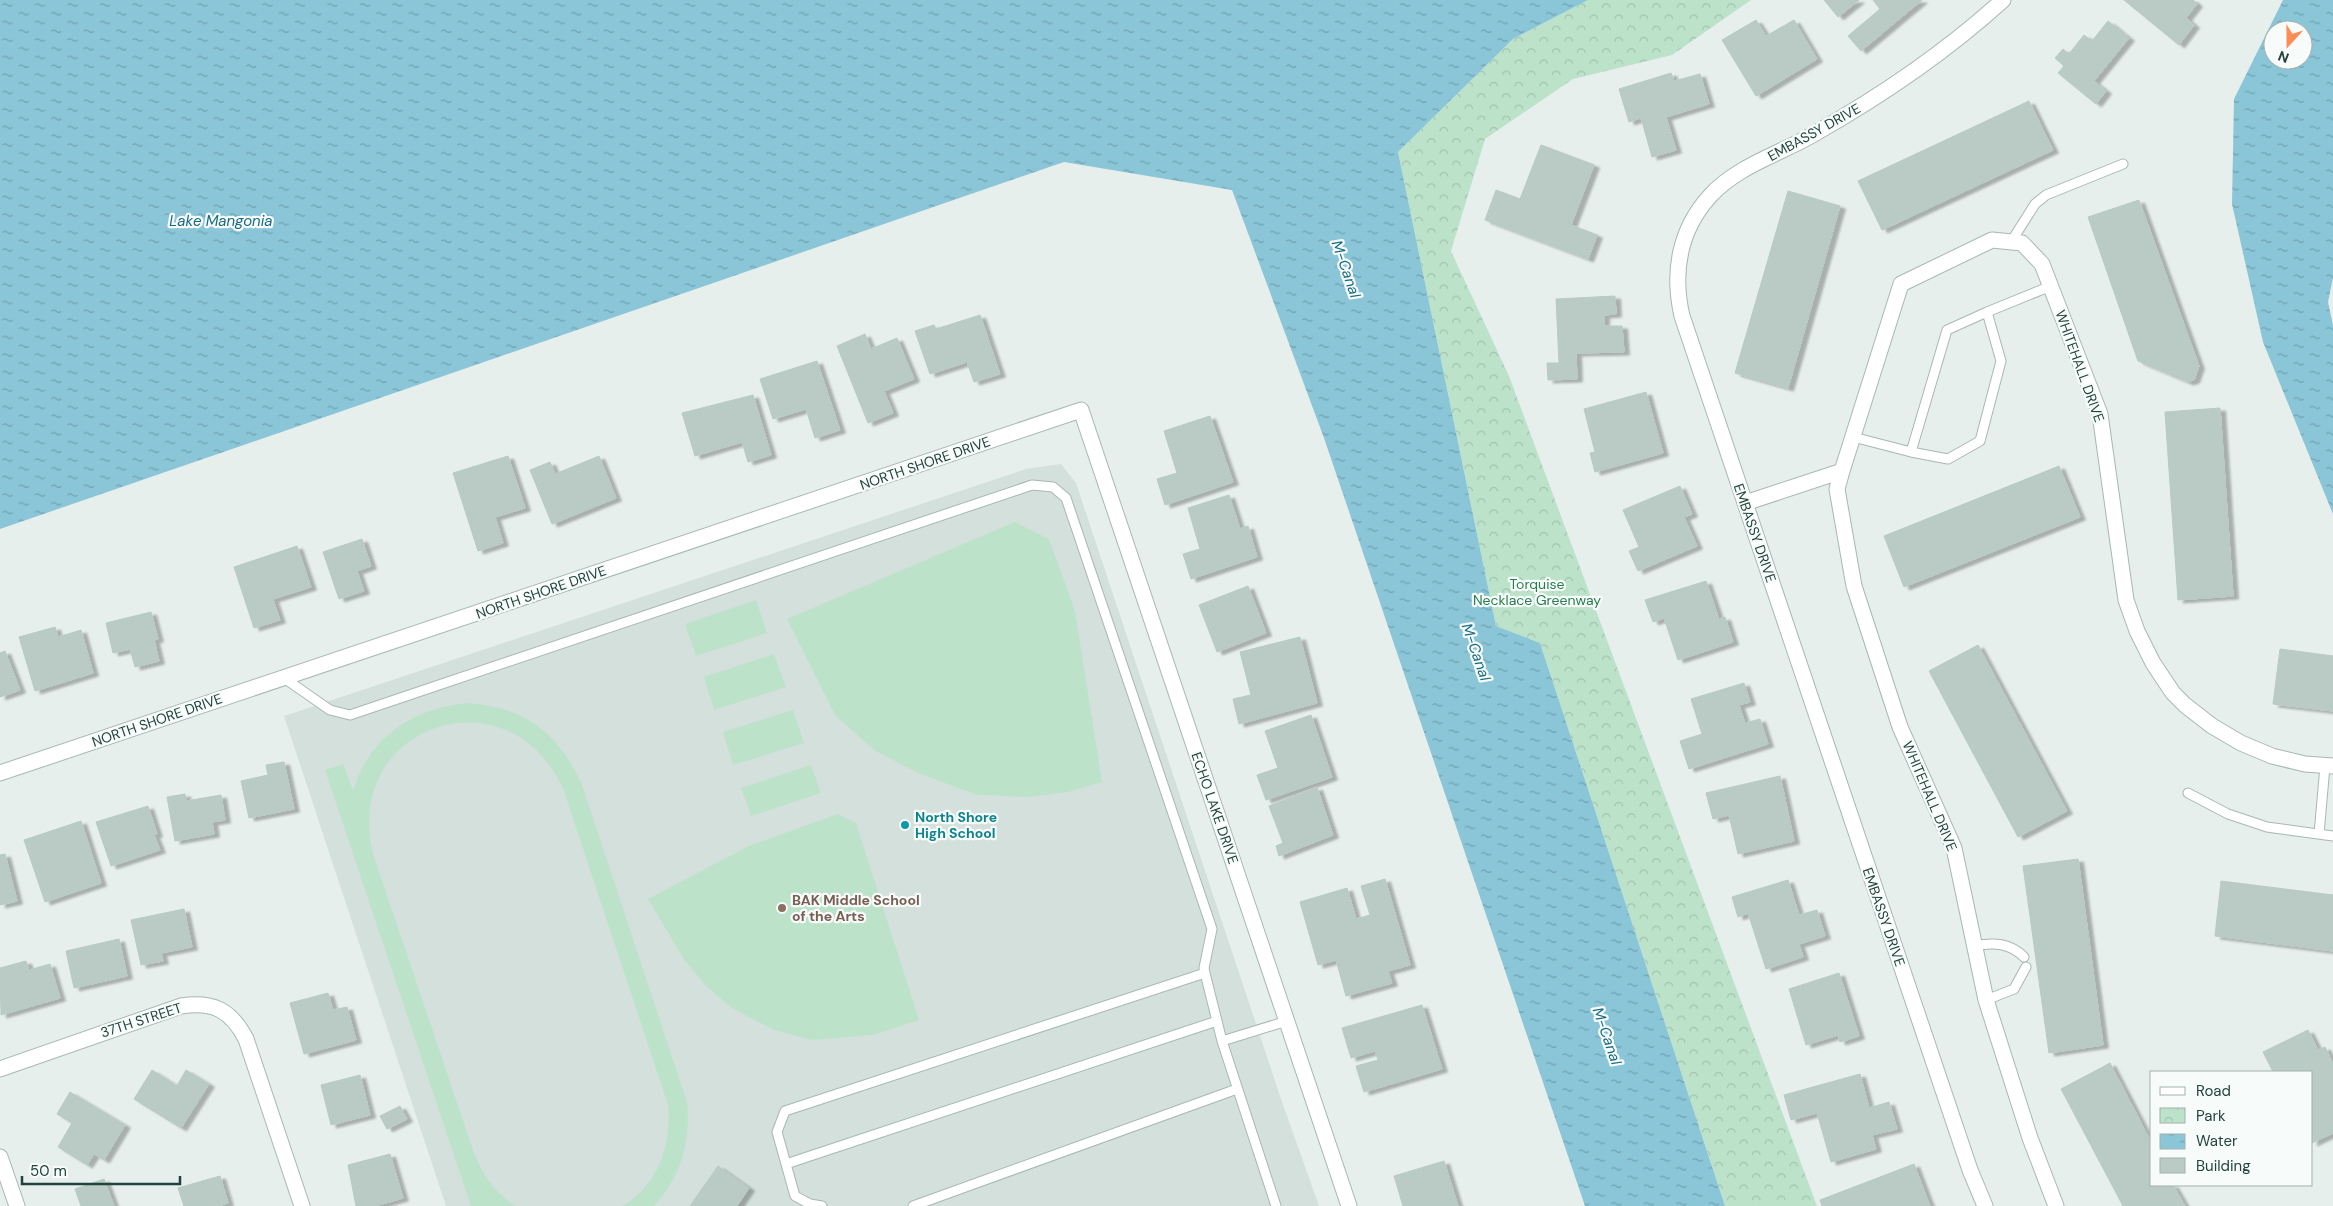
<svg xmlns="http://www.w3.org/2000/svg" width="2333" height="1206" font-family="'DM Sans',sans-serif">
	<defs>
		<pattern id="park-crowns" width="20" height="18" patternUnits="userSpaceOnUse" patternTransform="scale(1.25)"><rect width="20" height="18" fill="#bde2ca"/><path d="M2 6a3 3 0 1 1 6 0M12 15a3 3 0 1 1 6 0" fill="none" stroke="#a2c3ae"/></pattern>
		<pattern id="water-ripples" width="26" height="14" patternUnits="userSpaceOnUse" patternTransform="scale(1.25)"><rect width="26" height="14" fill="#8ac5d8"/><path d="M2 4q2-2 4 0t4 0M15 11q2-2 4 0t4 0" fill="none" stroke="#70a2b0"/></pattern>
		<filter id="shadow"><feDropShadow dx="5.5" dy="3" stdDeviation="1" flood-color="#0004"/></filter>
	</defs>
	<rect width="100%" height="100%" fill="#e6efec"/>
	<path fill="#d3e0db" d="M1061,464L1076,483L1281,1099L1319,1206H446L284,716L1026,469Z"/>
	<path fill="#bde2ca" d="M1015,522L1049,539L1075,611L1102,782L1068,792L1029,797L977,795L918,773L874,750L835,715L787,619Z
		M756,600L767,633L696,656L685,624Z
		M774,654L786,687L714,710L704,677Z
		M468,703C525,707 559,733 582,785L687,1102C691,1142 681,1176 654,1206H622C658,1185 672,1145 668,1105L564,791C511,668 341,724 373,854L474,1153C483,1175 495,1194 516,1206H471L325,770L343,764L353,791C369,737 413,708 468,703Z
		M793,710L804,743L733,765L723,732Z
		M811,765L821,793L751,816L741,788Z
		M838,814L856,823L919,1020L873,1035L812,1040L774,1030L732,1008L707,987L685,961L648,899L749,846Z"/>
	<path fill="url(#park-crowns)" d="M1588,0H1751L1672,55L1573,79L1485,139L1451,251L1509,376L1817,1206H1725L1540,643L1496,626L1398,152L1513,39Z"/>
	<path fill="url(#water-ripples)" fill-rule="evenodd" d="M0,0H1588L1513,39L1398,152L1496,626L1540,643L1725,1206H1585L1324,438L1232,190L1064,162L0,529Z
		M2283,0H2333V278L2328,302L2333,325V514L2263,342L2232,204L2234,99ZM2273,30H2303V60H2273Z"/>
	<path fill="#bacbc5" stroke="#b7cac4" filter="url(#shadow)" d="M1824,0H1859L1838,17Z
		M1873,0H1922L1861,51L1848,36L1880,9Z
		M2124,0H2193L2197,4L2186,18L2194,25L2179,45Z
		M1756,20L1766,36L1794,20L1817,59L1756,96L1722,40Z
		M2108,21L2129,38L2094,81L2106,91L2096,104L2058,73L2064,66L2055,58L2063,49L2069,54L2084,35L2092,41Z
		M1671,73L1674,81L1700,74L1709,104L1666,117L1676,150L1652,157L1641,118L1629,122L1619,89Z
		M2029,101L2053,150L1882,230L1858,181Z
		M1541,145L1594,165L1571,225L1597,235L1588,259L1485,220L1496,190L1520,199Z
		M1788,191L1840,206L1788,388L1735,373Z
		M2139,200L2199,366L2194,380L2188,382L2138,361L2088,217Z
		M1615,296L1616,314L1604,315V326H1622L1624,352L1576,353L1577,379L1548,380L1547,363H1559L1556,299Z
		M980,315L1000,374L974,382L967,362L930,374L915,331L934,325L936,329Z
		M865,334L871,349L897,338L914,379L884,391L893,413L868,423L837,346Z
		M817,361L840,430L815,438L806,409L773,419L760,379Z
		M1646,392L1663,453L1595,472L1590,453L1595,452L1584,409Z
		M753,395L771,455L748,462L742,442L695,456L682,413Z
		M2220,408L2233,596L2178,600L2165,412Z
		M1210,416L1233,482L1165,505L1157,479L1177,473L1164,431Z
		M508,456L525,508L495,517L503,543L478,551L453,473Z
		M599,456L616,498L552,524L530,470L550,462L555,474Z
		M2059,466L2080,517L1904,587L1884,536Z
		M1680,486L1692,514L1684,517L1697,546L1638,571L1629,551L1639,547L1623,510Z
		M1229,495L1240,529L1248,526L1257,557L1191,579L1183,554L1200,549L1188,508Z
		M362,539L371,566L357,571L364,591L339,599L323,552Z
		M297,546L311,587L273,599L280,620L254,628L234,567Z
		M1706,581L1719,619L1725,617L1733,642L1678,660L1664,618L1653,622L1645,600Z
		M1248,586L1266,633L1217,652L1199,605Z
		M151,612L158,639L154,640L159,661L135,667L130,649L113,653L106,623Z
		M55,627L58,637L81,630L93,673L35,691L19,637Z
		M1300,637L1317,703L1239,724L1233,699L1251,695L1240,652Z
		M1978,645L2067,811L2018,837L1929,671Z
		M2280,649L2333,656V711L2273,704Z
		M5,651L20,690L0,697V653Z
		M1744,683L1750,702L1739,705L1745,723L1760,719L1768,744L1689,769L1680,741L1702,734L1691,699Z
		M1311,715L1332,777L1266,800L1257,775L1278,768L1265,731Z
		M284,762L294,809L249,818L241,781L268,775L266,765Z
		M1780,776L1794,841L1738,854L1729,815L1713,819L1706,793Z
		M1317,787L1333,835L1279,856L1276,846L1283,843L1269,806Z
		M185,794L186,801L221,795L225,820L212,822L214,834L175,841L167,797Z
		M148,806L157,834L154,835L160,850L111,866L96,822Z
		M81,821L101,883L45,902L24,840Z
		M5,854L17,901L0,905V855Z
		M2078,859L2103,1045L2049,1053L2023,866Z
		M1385,879L1410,965L1388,971L1392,983L1346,996L1336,960L1318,965L1300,902L1347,888L1356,919L1370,915L1361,886Z
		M1788,880L1799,915L1817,910L1825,936L1799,944L1803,957L1766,969L1748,913L1738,917L1732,897Z
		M2221,881L2333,895V951L2215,936Z
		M184,909L192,947L161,953L163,961L141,965L131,920Z
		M119,939L127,976L74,988L66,951Z
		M26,961L29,970L50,964L60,998L1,1015L0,968Z
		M1839,973L1859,1036L1840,1042L1838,1035L1806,1045L1789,989Z
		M328,993L333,1010L347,1007L356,1040L304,1054L290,1003Z
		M1422,1005L1442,1069L1364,1092L1356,1066L1378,1060L1375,1051L1351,1058L1342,1028Z
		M2308,1030L2318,1050L2325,1047L2333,1064V1133L2312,1143V1072H2273L2263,1052Z
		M2110,1063L2152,1144V1185H2173L2185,1206H2123L2061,1089Z
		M152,1070L177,1086L186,1070L209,1084L181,1128L134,1099Z
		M1860,1074L1869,1108L1889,1102L1897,1129L1872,1135L1876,1149L1831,1162L1817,1113L1791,1120L1784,1095Z
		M360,1075L370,1115L331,1125L321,1085Z
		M70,1092L125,1125L104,1160L94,1154L87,1165L58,1147L72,1123L57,1114Z
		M400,1106L407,1119L387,1129L380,1116Z
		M390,1154L403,1198L375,1206H356L348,1165Z
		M1444,1161L1458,1206H1403L1394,1176Z
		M1914,1164L1930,1206H1822L1820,1200Z
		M718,1166L749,1188L737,1206H690Z
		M220,1176L228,1203L219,1206H184L178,1188Z
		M104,1179L114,1206H81L75,1189Z"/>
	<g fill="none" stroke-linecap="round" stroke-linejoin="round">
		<defs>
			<path id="lane" d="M2011,242L2035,204L2046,195L2123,164
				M1987,312L2051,286
				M1853,437L1911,452L1948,459L1980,441L2001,361L1987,312L1947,330L1911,452
				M284,678L330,710L350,715L1032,485L1053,487L1066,498L1212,929L1204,968L1205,973L785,1111L777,1132L795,1196L810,1204L822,1206
				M2188,793L2228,814L2267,827L2333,836
				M2319,834L2325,766
				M1974,946C1994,942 2010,943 2024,957
				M1205,973L1222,1041
				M1986,1000L2014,989L2026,967
				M786,1164L1217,1021
				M913,1206L1237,1089
				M1276,1206L1222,1041L1287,1021"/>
			<path id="street" d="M1842,471L1837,489L1854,586L1900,727L1954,848L1986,1000L2030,1138L2056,1206
				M1745,503L1842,471L1901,284L1992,240L2022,243L2042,264L2100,414L2126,600L2137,631L2153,663L2173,693L2185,705L2212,726L2241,743L2272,756L2305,764L2333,766
				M0,773L1081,410L1349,1206
				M0,1069L181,1006C213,1001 231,1010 246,1039L302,1206
				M0,1157L17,1206
				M1985,1206L1970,1170L1682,316C1672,273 1679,230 1710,196C1737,166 1780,154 1814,134C1881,96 1946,52 2003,0"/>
		</defs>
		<use href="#lane" stroke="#a7b8b4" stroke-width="11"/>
		<use href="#street" stroke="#a7b8b4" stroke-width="17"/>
		<use href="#lane" stroke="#fff" stroke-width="9"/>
		<use href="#street" stroke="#fff" stroke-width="15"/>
	</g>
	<circle fill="#0f9aa8" stroke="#f7fbf9" stroke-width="2" cx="905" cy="825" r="5"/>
	<circle fill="#8d6e63" stroke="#f7fbf9" stroke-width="2" cx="782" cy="908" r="5"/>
	<g text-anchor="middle" stroke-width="4.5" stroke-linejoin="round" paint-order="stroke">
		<g font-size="14" fill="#22433d" stroke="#f7fbf9">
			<text transform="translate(1814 132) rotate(-29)" y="5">EMBASSY DRIVE</text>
			<text transform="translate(2080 366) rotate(70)" y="5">WHITEHALL DRIVE</text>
			<text transform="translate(925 463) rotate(-19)" y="5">NORTH SHORE DRIVE</text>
			<text transform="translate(1755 533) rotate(71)" y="5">EMBASSY DRIVE</text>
			<text transform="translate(541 592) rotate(-19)" y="5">NORTH SHORE DRIVE</text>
			<text transform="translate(157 720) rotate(-19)" y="5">NORTH SHORE DRIVE</text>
			<text transform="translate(1930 796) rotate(67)" y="5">WHITEHALL DRIVE</text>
			<text transform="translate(1215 808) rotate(71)" y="5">ECHO LAKE DRIVE</text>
			<text transform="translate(1884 917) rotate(71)" y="5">EMBASSY DRIVE</text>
			<text transform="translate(141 1020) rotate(-18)" y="5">37TH STREET</text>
		</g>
		<g font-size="14" fill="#297e51" stroke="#f7fbf9">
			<text x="1537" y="589">Torquise<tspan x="1537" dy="16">Necklace Greenway</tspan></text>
		</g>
		<g font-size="14" font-weight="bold" fill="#0d838f" stroke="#f7fbf9" text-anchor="start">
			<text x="915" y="822">North Shore<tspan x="915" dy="16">High School</tspan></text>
		</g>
		<g font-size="14" font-weight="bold" fill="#785e54" stroke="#f7fbf9" text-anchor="start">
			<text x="792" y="905">BAK Middle School<tspan x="792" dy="16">of the Arts</tspan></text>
		</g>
		<g font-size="15" font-style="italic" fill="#176a85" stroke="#f7fbf9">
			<text x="221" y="226">Lake Mangonia</text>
			<text transform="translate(1346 269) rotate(71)" y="5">M-Canal</text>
			<text transform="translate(1476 652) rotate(71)" y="5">M-Canal</text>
			<text transform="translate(1607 1036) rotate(71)" y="5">M-Canal</text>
		</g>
	</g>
	<rect x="2150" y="1071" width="162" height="115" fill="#f7fbf9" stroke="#a2b1ae"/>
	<rect x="2160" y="1087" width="25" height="8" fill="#ffffff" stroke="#a2b1ae"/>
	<text x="2196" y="1096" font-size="15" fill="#22433d">Road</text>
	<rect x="2160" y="1108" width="25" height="15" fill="url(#park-crowns)" stroke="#a2b1ae"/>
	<text x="2196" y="1121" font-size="15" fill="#22433d">Park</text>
	<rect x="2160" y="1134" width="25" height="15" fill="url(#water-ripples)" stroke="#a2b1ae"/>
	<text x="2196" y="1146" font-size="15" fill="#22433d">Water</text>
	<rect x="2160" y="1158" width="25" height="15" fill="#bacbc5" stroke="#a2b1ae"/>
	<text x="2196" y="1171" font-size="15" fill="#22433d">Building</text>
	<g transform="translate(2288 45) rotate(201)"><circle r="24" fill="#f7fbf9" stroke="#a2b1ae"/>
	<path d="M0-4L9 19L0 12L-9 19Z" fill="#fc8d57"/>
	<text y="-8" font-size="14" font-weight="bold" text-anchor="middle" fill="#22433d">N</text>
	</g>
	<path d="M22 1176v8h158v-8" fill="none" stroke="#22433d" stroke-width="2.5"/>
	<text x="30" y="1176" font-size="15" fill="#22433d" stroke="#f7fbf9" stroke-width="4" paint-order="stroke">50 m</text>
</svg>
